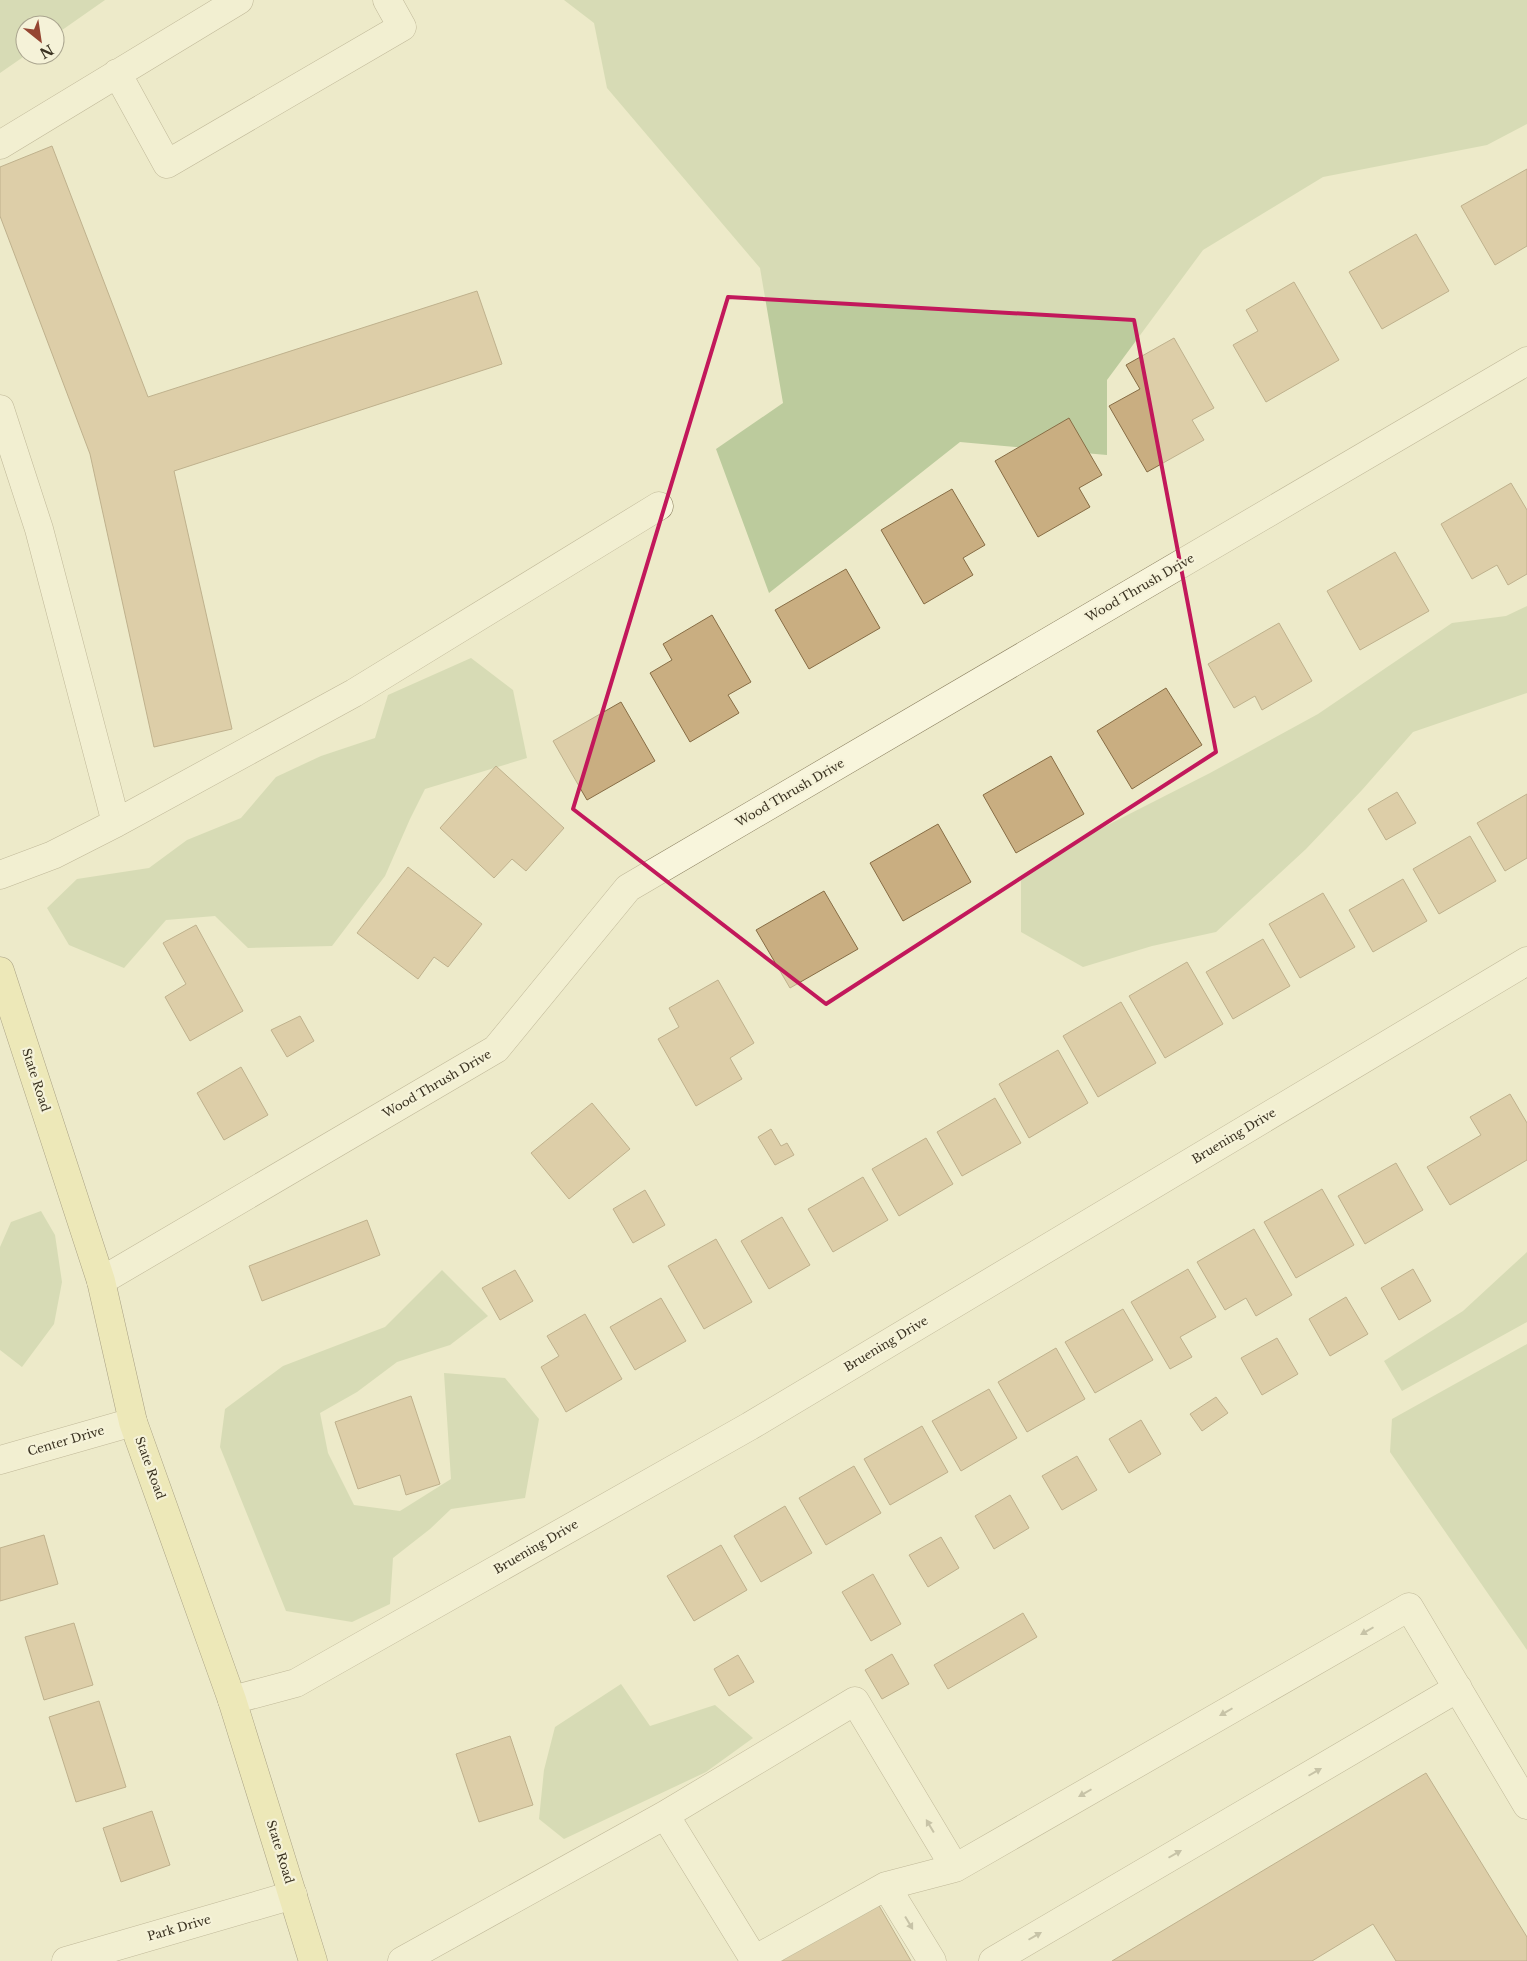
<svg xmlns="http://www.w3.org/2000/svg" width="1527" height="1961" font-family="'Libre Baskerville',serif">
	<rect width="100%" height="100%" fill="#edeac9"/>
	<path fill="#bccb9d" d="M0,0H105L55,35V25H25V55H26L0,73Z
		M564,0H1527V124L1487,145L1323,177L1203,250L1107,380V455L960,442L769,593L716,449L783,403L760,268L607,88L594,23Z
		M1527,606V693L1413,732L1362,790L1306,849L1216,932L1152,946L1083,967L1021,932V877L1090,834L1210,773L1318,714L1452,623L1506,616Z
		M471,658L513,690L527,758L425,789L410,819L385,876L332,946L248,948L215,916L166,920L124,968L69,945L47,908L77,879L149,868L187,840L241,818L276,777L321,756L375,738L388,695Z
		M41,1211L55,1235L62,1282L54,1324L22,1367L0,1350V1247L11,1222Z
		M1527,1252V1322L1402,1391L1384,1361L1463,1311Z
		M442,1270L488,1316L450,1345L397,1362L357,1392L320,1413L328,1453L354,1505L400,1511L451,1479L444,1373L505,1378L539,1419L525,1498L451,1509L430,1529L393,1558L390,1604L352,1622L286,1611L220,1447L225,1409L283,1366L385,1327Z
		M1527,1344V1650L1390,1452L1392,1419Z
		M621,1684L650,1726L715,1705L753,1738L706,1772L564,1839L539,1819L544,1770L555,1727Z"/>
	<path fill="#c9ae81" stroke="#876d45" d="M52,146L148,397L477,291L502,364L174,471L232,729L154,747L90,454L0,216V167Z
		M1527,169V246L1495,265L1461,206Z
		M1416,234L1449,291L1382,329L1349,272Z
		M1294,282L1339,360L1266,402L1233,345L1258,331L1246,310Z
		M1174,338L1214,408L1192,420L1204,440L1147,472L1109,406L1140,389L1126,365Z
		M1069,418L1102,475L1079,488L1090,507L1038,537L995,461Z
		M1511,483L1527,510V574L1508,585L1497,565L1472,579L1441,524Z
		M952,489L985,545L963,558L973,575L924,604L881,530Z
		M1395,552L1429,611L1360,650L1327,591Z
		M846,569L880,628L809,669L775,610Z
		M712,615L751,682L728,695L739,713L690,742L650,673L672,660L663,644Z
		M1279,623L1312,681L1262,710L1255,696L1234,708L1208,664Z
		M1166,688L1202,745L1132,789L1097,731Z
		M621,702L655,761L587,800L553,741Z
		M1051,756L1084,814L1016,853L983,795Z
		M496,766L564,828L526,871L512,859L494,878L440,828Z
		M1397,792L1416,823L1386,840L1368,809Z
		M1527,794V858L1505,871L1477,823Z
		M938,824L971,882L903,921L870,863Z
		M1470,836L1496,881L1439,914L1413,869Z
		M408,867L482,924L448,967L434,957L418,979L357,933Z
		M1403,879L1427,921L1373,952L1349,910Z
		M824,891L858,949L790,988L756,930Z
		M1323,893L1355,947L1300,978L1269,924Z
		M196,925L243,1011L190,1041L165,997L186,984L163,943Z
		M1263,939L1290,986L1233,1019L1206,972Z
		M1187,962L1223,1024L1165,1058L1129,996Z
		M718,980L754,1043L730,1058L742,1079L696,1106L658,1039L679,1027L669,1008Z
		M1121,1002L1156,1063L1098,1097L1063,1036Z
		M300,1016L314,1041L287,1057L271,1030Z
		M1058,1050L1088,1103L1029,1138L999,1084Z
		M241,1067L268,1115L224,1140L197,1093Z
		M1510,1094L1527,1123V1160L1450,1205L1427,1167L1481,1135L1470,1117Z
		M995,1098L1021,1143L962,1176L937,1132Z
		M592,1103L630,1149L569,1199L531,1153Z
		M771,1129L781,1146L787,1143L794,1155L775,1165L758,1137Z
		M926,1138L953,1184L899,1216L872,1169Z
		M1396,1163L1423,1210L1365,1244L1338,1196Z
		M863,1177L888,1220L833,1252L808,1209Z
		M1322,1189L1354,1245L1296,1278L1264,1222Z
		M645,1190L665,1225L633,1243L613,1209Z
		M782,1217L810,1265L769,1289L741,1241Z
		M367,1220L380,1255L262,1301L249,1266Z
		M1254,1229L1292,1295L1256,1316L1246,1298L1225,1310L1197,1262Z
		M716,1239L752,1302L704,1329L668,1266Z
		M1188,1269L1216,1317L1180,1337L1192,1357L1170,1369L1131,1302Z
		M1413,1269L1431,1301L1399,1320L1381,1288Z
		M515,1270L533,1301L500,1320L482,1288Z
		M1346,1297L1368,1334L1330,1356L1309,1319Z
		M661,1298L686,1341L635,1370L610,1327Z
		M1123,1309L1153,1360L1095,1393L1065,1342Z
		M585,1314L622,1379L566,1412L541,1367L559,1356L547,1336Z
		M1277,1338L1298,1374L1262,1395L1241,1358Z
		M1056,1348L1085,1399L1027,1432L998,1382Z
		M989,1389L1017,1438L961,1471L932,1421Z
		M411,1396L440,1484L406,1495L400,1475L358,1489L335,1422Z
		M1216,1397L1228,1413L1202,1431L1190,1414Z
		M1141,1420L1161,1454L1129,1473L1109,1439Z
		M922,1426L948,1472L890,1505L864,1459Z
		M1077,1456L1097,1490L1062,1510L1042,1476Z
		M854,1466L881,1513L826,1545L799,1498Z
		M1010,1495L1029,1528L994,1549L975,1516Z
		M785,1506L812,1553L761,1582L734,1536Z
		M44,1535L58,1584L0,1601V1548Z
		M941,1537L959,1568L928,1587L909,1555Z
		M721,1545L747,1590L694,1621L667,1576Z
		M873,1574L901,1624L871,1641L842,1592Z
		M1023,1613L1037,1637L948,1689L934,1665Z
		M74,1623L93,1685L44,1700L25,1637Z
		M892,1654L909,1684L882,1699L865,1670Z
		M738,1655L754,1682L729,1696L714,1669Z
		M99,1701L126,1787L76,1802L49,1717Z
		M510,1736L533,1805L479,1822L456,1754Z
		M1426,1773L1527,1937V1961H1396L1373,1924L1312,1961H1112Z
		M152,1811L170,1865L121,1882L103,1828Z
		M874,1897L911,1961H783L778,1953Z"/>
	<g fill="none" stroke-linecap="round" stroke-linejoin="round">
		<defs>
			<path id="minor" d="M117,73L167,164L402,27L387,0
				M0,145L239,0
				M0,409L39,529L116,823L53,855L0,875
				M116,823L354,693L659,506
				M101,1281L496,1049L628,888L1527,361
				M0,1460L133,1422
				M232,1700L296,1683L750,1426L1527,961
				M665,1815L755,1961
				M886,1886L932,1961
				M754,1960L886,1886L955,1868L1409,1607L1527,1805
				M66,1961L293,1895
				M402,1961L665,1815L855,1701L955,1868
				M993,1961L1458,1688"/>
			<path id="major" d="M0,971L101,1281L133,1422L232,1700L313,1961"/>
		</defs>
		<use href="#minor" stroke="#897e5e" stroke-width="29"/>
		<use href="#major" stroke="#574b32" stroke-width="29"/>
		<use href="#minor" stroke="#f8f5dc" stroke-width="28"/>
		<use href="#major" stroke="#ede6a4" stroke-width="28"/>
	</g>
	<defs><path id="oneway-solid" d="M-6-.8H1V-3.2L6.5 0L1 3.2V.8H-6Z" transform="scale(1.25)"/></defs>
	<g fill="#99947e">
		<use href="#oneway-solid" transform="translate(1367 1631) rotate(150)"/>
		<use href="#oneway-solid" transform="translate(1226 1712) rotate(150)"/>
		<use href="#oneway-solid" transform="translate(1315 1772) rotate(-30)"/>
		<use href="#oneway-solid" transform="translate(1085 1793) rotate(150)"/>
		<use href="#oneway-solid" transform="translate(930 1826) rotate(-121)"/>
		<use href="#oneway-solid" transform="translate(1175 1854) rotate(-30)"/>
		<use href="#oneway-solid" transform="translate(909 1923) rotate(59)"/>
		<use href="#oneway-solid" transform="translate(1035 1936) rotate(-30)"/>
	</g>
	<path d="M0 0H1527V1961H0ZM728,297L1134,320L1216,752L826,1004L573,809Z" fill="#edeac9" fill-opacity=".55" fill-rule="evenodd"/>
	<path fill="none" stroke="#c2185b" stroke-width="4" stroke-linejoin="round" d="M728,297L1134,320L1216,752L826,1004L573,809Z"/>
	<g text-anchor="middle" stroke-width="4.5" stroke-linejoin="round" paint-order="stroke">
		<g font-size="12" fill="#3a3221" stroke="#f5f2d8">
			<text transform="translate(1140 588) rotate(-30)" y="4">Wood Thrush Drive</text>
			<text transform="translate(790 793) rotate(-30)" y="4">Wood Thrush Drive</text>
			<text transform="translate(36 1080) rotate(72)" y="4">State Road</text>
			<text transform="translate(437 1084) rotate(-30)" y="4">Wood Thrush Drive</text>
			<text transform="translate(1234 1136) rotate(-31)" y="4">Bruening Drive</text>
			<text transform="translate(886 1344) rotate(-31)" y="4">Bruening Drive</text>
			<text transform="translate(66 1441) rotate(-16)" y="4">Center Drive</text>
			<text transform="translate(150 1468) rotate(70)" y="4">State Road</text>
			<text transform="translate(536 1547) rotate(-30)" y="4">Bruening Drive</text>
			<text transform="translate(280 1852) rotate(73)" y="4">State Road</text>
			<text transform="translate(179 1928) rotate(-16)" y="4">Park Drive</text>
		</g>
	</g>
	<g transform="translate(40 40) rotate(150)"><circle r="24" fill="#f5f2d8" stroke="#aaa58f"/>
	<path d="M0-4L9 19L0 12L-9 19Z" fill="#954531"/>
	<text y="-8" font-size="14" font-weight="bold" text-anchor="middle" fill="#3a3221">N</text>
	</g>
</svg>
